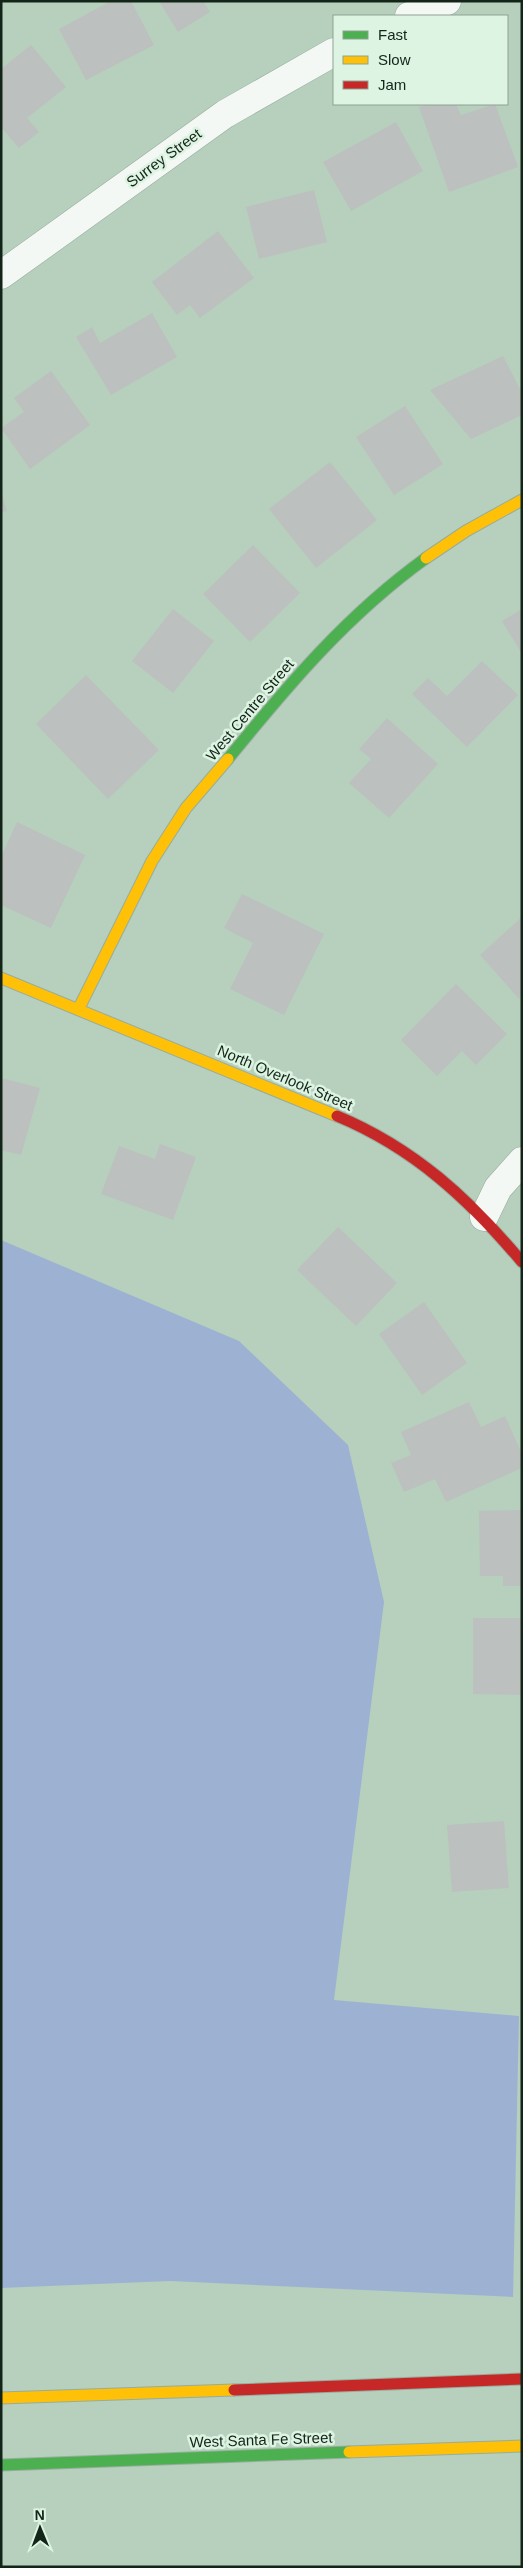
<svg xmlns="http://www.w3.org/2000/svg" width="523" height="2568" font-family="Arial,sans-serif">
	<rect width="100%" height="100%" fill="#b6d0bd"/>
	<path fill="#9db2d2" d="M1,1240L239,1341L348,1445L384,1602L334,2000L519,2016L513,2297L170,2281L1,2288Z"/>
	<path fill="#bcc0be" d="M111,1H131L154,45L86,80L59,29Z
		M159,1H203L210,12L178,32Z
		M31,45L66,87L27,118L39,132L19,148L1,127V69Z
		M429,104H456L461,115L495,104L518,167L449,192L419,107Z
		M396,122L423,171L351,211L323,162Z
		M314,190L327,242L259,259L246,207Z
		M218,231L254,278L200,318L190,305L177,315L152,282Z
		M152,313L177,357L111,395L76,337L92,327L100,343Z
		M503,356L522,393V415L471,439L430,390Z
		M51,371L90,425L30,469L1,428L24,412L14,398Z
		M405,406L443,464L394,495L356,437Z
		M330,462L377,520L316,568L269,509Z
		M1,491L7,511L1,512Z
		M253,545L300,593L250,642L203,594Z
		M173,609L214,641L173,693L132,661Z
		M522,609V654L502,621Z
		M482,661L518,695L467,747L412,694L428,678L447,696Z
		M86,675L159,750L108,799L36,724Z
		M387,718L438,764L389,818L349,783L371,759L359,749Z
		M17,822L85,855L51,928L1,905V857Z
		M242,894L324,934L284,1015L230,989L253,943L224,928Z
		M522,917V996L519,999L480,955Z
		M456,984L507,1034L476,1065L462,1051L437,1076L401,1040Z
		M1,1078L40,1088L21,1155L1,1150Z
		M160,1144L196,1157L173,1220L101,1194L119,1146L155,1159Z
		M338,1227L397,1283L356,1326L297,1270Z
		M424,1302L467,1363L422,1395L379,1334Z
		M469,1402L481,1427L505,1416L522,1454V1468L446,1502L435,1479L404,1492L391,1463L411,1455L401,1432Z
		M522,1510V1586H503V1576H480L479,1511Z
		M473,1618H522V1695L473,1694Z
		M504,1821L509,1888L452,1892L447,1825Z"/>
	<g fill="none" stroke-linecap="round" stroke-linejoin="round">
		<defs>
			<path id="street" d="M409,16L447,1
				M1,275L225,114L334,52
				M484,1217L498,1188L522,1161"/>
			<path id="fast" d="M228,759C289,684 347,615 426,558
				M1,2465L349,2452"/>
			<path id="slow" d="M426,558L466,531L522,500
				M1,978L337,1116
				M79,1008L152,861L186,808L228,759
				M1,2398L234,2390
				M349,2452L522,2446"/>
			<path id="jam" d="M337,1116C414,1148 469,1199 522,1262
				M234,2390L522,2379"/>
		</defs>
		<use href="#street" stroke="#97ac9d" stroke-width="29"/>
		<use href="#fast" stroke="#97ac9d" stroke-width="13"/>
		<use href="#slow" stroke="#97ac9d" stroke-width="13"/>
		<use href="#jam" stroke="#97ac9d" stroke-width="13"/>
		<use href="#street" stroke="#f4f8f5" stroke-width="28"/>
		<use href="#fast" stroke="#4caf50" stroke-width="11"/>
		<use href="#slow" stroke="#ffc107" stroke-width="11"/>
		<use href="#jam" stroke="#c62828" stroke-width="11"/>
	</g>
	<g text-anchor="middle" stroke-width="5" stroke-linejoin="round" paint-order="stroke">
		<g font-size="15" fill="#132418" stroke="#def4e3">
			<text transform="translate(164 158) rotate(-36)" y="5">Surrey Street</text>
			<text transform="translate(250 710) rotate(-50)" y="5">West Centre Street</text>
			<text transform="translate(285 1078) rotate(23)" y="5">North Overlook Street</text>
			<text transform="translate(261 2440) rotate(-2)" y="5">West Santa Fe Street</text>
		</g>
	</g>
	<rect width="523" height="2568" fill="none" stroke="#132418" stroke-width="5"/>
	<rect x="333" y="15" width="175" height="90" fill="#def4e3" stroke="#8da192"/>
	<rect x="343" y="31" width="25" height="8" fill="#4caf50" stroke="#8da192"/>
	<text x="378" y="40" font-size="15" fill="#132418">Fast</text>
	<rect x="343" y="56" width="25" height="8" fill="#ffc107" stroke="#8da192"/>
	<text x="378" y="65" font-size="15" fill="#132418">Slow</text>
	<rect x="343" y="81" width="25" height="8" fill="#c62828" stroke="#8da192"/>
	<text x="378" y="90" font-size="15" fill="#132418">Jam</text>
	<g transform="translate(40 2528) rotate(359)" stroke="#def4e3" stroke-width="4" paint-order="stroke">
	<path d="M0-4L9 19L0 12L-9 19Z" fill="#132418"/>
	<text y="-8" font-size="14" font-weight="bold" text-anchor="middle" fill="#132418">N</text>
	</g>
</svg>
